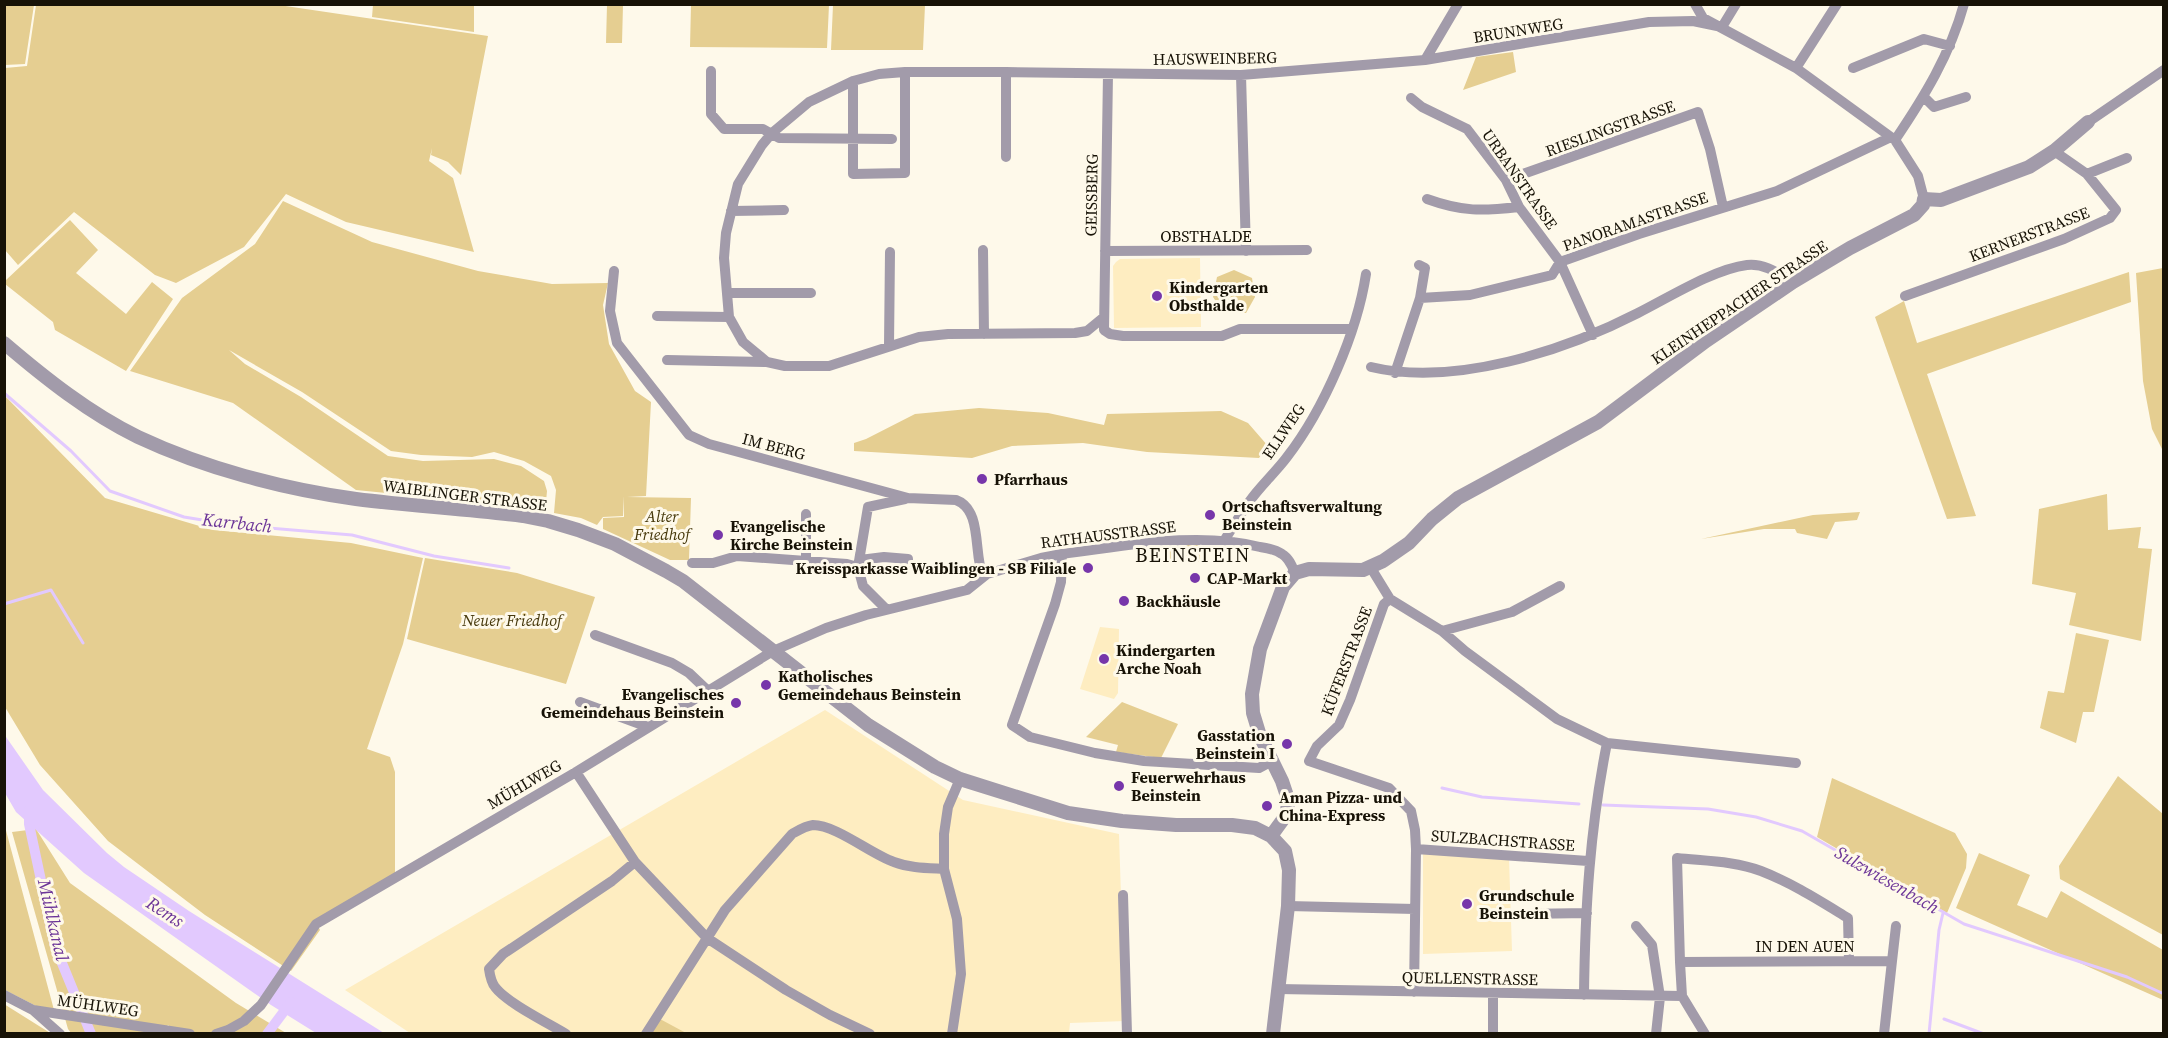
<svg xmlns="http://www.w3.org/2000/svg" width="2168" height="1038" font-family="'Source Serif 4',serif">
	<rect width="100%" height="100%" fill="#fef9ea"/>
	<path fill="#feedc1" d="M1200,258L1201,327L1114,328L1113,266L1116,262L1120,259Z
		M1100,627L1119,629L1118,693L1114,699L1080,689Z
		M825,710L963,800L1119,834L1125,1021L1070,1023L1069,1033H410L345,990Z
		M1423,852L1509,858L1512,951L1423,954Z"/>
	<path fill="#e5ce91" d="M5,4L34,5L25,64L5,65Z
		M272,4L488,36L461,175L448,162L431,155L432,148L429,161L453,178L474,252L346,222L286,194L244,247L176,283L155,275L74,212L18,265L5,250V68L27,66L36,5Z
		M373,5H474V32L372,17Z
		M607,5H623L622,43H606Z
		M691,5H829L827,48L690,47Z
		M833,5H925L923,50H831Z
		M1513,52L1516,72L1463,90L1476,57Z
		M283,201L372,242L478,271L552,284L608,283L603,305L609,344L635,391L651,402L646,496L627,497L691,498L689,560H670L603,529V518L624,517V496L623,516L603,517L597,525L581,518L554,513L556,490L551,476L524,461L494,452L472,457L421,455L391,451L302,392L229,350L245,364L301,397L388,456L423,461L494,459L521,466L544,481L547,491L545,513L467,501L356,490L233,403L130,371L182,298L255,244Z
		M70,220L98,250L76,273L126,314L152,282L173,299L126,371L55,330L53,322L5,284V281Z
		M2163,268H2164L2163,451L2152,429L2143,381L2136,273Z
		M1234,270L1252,278L1255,297L1246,313L1223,312L1213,297L1217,277Z
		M2129,272L2131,302L1927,374L1976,516L1947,519L1875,317L1904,301L1917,343Z
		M5,396L105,498L213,530L351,543L423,558L403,644L367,749L390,757L395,772V878L318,926L320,930L291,971L205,915L108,841L40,765L5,707Z
		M979,408L1048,413L1104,425L1107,414L1221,411L1248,423L1268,446L1259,458L1147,452L1083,443L1012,446L972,458L854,451V443L866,439L915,414Z
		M2107,494L2108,530L2141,527L2138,548L2152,549L2141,641L2069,625L2076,593L2032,584L2039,509Z
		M1860,512L1857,520L1835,522L1827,539L1797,533L1795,529H1764L1701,539L1813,515Z
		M1199,544L1200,562L1169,561L1168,547Z
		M425,558L517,573L595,597L566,684L407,639Z
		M2076,633L2109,640L2094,712H2083L2076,743L2040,728L2048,691L2064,693Z
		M1122,702L1178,724L1161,758L1116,752L1118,745L1086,737Z
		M2118,776L2163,814V935L2060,879L2059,866Z
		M1832,778L1955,833L1967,854L1966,868L1947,913L1817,837Z
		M4,823L54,1010L40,1008L5,990Z
		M36,829L70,883L236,1003L286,1033H176L168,1025L163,1033H71L68,1029L12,832Z
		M1979,853L2030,875L2017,905L2047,918L2061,891L2163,950V1000L1956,908Z
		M4,1004L47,1031L50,1033H5Z
		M660,1019L686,1033L651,1034Z"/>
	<path fill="#e2c9fe" d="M4,734L43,790L107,853L124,867L189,911L384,1033H316L271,1005L84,873L16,812L5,793Z"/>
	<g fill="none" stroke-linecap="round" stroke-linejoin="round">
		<path stroke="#e2c9fe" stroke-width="3" d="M4,393L71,451L110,491L184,517L233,525L352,535L434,556L509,568
			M4,604L51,590L83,643
			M1442,788L1482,797L1579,804
			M1603,805L1708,809L1756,817L1802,831L1964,924L2127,977L2164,994
			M1944,1019L1984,1034
			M1929,1034L1939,930L1943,913"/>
		<path stroke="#e2c9fe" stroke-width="10" d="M29,810V824L55,946L91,1034
			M267,1034L291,1002"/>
		<path stroke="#a29baa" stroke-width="10" d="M1695,4L1703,18L1796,68L1895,140L1918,176L1924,199
			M1722,27L1736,4
			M1425,60L1458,4
			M1796,68L1837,4
			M1853,68L1924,39L1950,46
			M711,71V114L724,129H763L779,138L892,139
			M1006,72V157
			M1108,74L1104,330L1110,334L1123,336H1222L1240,329H1351
			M1241,75L1246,251
			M853,81V174L905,173V72
			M1924,97L1934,107L1966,97
			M1411,98L1422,107L1467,129L1506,180L1519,207L1560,262L1593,335
			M2088,122L2164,70
			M1895,140C1924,97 1950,55 1964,4
			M2087,174L2127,158
			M1506,180L1698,112L1710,149L1723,207
			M1427,199C1463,212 1482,211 1519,207
			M731,211L784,210
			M983,250L984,334
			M1105,251L1307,250
			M1419,265L1425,268L1420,298L1470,295L1552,275L1560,262L1639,234L1777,191L1891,137
			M614,271L610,311L617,343L689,435L709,444L908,498L956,500C983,510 973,554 983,576
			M727,293H811
			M1905,296L2064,239L2110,218L2116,210L2087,174L2054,151
			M657,316L729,317
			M1104,317L1087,331L1075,333L948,334L919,337L829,366H785L767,362L743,342L729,317L724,258L726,233L738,184L762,145L772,133L809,102L853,81L879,74L905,72H1006L1241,75L1425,60L1649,22L1693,21L1722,27
			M889,346L890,252
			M667,360L767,362
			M1371,367C1454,387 1564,351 1638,313C1668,298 1714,269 1747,265C1764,263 1778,273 1793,282
			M1395,373L1420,298
			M806,514V561
			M1224,541C1232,528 1240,515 1249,502C1260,486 1275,473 1287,457C1324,409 1357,333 1366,274
			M1062,554L1061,582L1055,604L1012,725L1030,737L1095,753L1144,761L1259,768L1272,761
			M860,560L884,557L908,559V565
			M692,563H713L737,556L847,564L858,567L863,586L886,609
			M858,567L868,507L905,499
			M1371,568L1390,599L1442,631L1465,651L1557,719L1607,743L1796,763
			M1390,599L1384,604L1350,700L1339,725L1317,746L1309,761L1389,788L1411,811L1415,830L1416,849L1414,992
			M1442,631L1512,612L1560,586
			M595,635L672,663L689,673L707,690
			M580,702L648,727
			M576,772L635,862L707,938L786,990L830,1015L870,1034
			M1416,849L1588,861
			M1123,895L1127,1034
			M1288,906L1415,909
			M1519,914L1587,913
			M1636,926L1652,945L1660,997L1656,1034
			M1892,961L1896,926
			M1680,962L1677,858C1704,861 1735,861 1761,871C1792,883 1820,901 1848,918L1849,961
			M1278,989L1682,996
			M1493,993V1034
			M4,995L33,1010L190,1034
			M1584,995C1585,908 1590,828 1607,743
			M33,1010L60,1034
			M216,1034L228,1030L244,1021L261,1005L316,924L576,772L773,651L826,628L866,615L967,590L987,574L1041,558L1062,554C1127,546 1196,531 1260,547C1268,548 1276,550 1282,554C1289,558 1292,566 1295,573
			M566,1034C548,1023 507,1003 495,987C491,982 490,976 489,969L503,954L612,881L635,862
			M646,1034L725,910L792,834C799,830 805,826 813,825C836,825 871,854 894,862C910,868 927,868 944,869
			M952,1034L961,974L957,919L944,869V834L948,807L960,779
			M1705,1034L1682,996L1680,962L1892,961L1884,1034"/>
		<path stroke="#a29baa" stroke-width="14" d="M4,343C45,378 89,413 138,437C204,468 283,489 356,499C411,506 467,509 523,516L548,521L578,530L615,544L666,571L683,581L868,725L935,767L960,779L1068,813L1122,821L1176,825H1232L1255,828L1271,836L1285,851L1289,870L1288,906L1273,1034
			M1271,836L1287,814L1288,799L1282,781L1260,736L1253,713L1252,694L1260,649L1283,587L1295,573L1309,569L1363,570L1383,561L1409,543L1432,519L1458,498L1598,422L1706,341L1793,282L1850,248L1914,215L1923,205L1924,199L1941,200L2029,167L2054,151L2088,122"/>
	</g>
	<g fill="#7736aa" stroke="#fef9ea" stroke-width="2">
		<circle cx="1157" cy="296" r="6"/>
		<circle cx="982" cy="479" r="6"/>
		<circle cx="1210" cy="515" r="6"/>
		<circle cx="718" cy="535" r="6"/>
		<circle cx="1088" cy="568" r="6"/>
		<circle cx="1195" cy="578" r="6"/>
		<circle cx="1124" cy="601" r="6"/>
		<circle cx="1104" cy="659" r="6"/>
		<circle cx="766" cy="685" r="6"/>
		<circle cx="736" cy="703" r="6"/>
		<circle cx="1287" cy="744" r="6"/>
		<circle cx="1119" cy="786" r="6"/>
		<circle cx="1267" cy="806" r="6"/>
		<circle cx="1467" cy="904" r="6"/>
	</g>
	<g text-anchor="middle" stroke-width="6" stroke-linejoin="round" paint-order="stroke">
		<g font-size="16" fill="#171206" stroke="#fef9ea">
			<text transform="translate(1518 30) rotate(-9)" y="6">BRUNNWEG</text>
			<text transform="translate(1215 58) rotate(-1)" y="6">HAUSWEINBERG</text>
			<text transform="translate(1610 128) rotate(-20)" y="6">RIESLINGSTRASSE</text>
			<text transform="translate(1520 179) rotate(55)" y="6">URBANSTRASSE</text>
			<text transform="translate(1091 195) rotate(-89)" y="6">GEISSBERG</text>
			<text transform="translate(1635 221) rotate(-19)" y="6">PANORAMASTRASSE</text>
			<text transform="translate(2029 234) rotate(-21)" y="6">KERNERSTRASSE</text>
			<text x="1206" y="242">OBSTHALDE</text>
			<text transform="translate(1739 302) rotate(-34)" y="6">KLEINHEPPACHER STRASSE</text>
			<text transform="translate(1283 431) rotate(-56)" y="6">ELLWEG</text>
			<text transform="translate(774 446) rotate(15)" y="6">IM BERG</text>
			<text transform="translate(465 495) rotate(7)" y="6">WAIBLINGER STRASSE</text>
			<text transform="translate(1108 534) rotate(-7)" y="6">RATHAUSSTRASSE</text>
			<text transform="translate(1346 661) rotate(-69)" y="6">KÜFERSTRASSE</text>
			<text transform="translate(524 784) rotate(-30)" y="6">MÜHLWEG</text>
			<text transform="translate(1503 840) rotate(4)" y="6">SULZBACHSTRASSE</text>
			<text x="1805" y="952">IN DEN AUEN</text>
			<text transform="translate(1470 978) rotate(1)" y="6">QUELLENSTRASSE</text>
			<text transform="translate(98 1005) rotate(8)" y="6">MÜHLWEG</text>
		</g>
		<g font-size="16" font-weight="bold" fill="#171206" stroke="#fef9ea" text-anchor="start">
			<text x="1169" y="293">Kindergarten<tspan x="1169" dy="18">Obsthalde</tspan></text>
			<text x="994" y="485">Pfarrhaus</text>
			<text x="1222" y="512">Ortschaftsverwaltung<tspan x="1222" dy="18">Beinstein</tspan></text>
			<text x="730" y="532">Evangelische<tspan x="730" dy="18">Kirche Beinstein</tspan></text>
			<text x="1076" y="574" text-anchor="end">Kreissparkasse Waiblingen - SB Filiale</text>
			<text x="1207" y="584">CAP-Markt</text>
			<text x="1136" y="607">Backhäusle</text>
			<text x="1116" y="656">Kindergarten<tspan x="1116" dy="18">Arche Noah</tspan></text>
			<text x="778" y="682">Katholisches<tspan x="778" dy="18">Gemeindehaus Beinstein</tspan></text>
			<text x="724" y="700" text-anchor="end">Evangelisches<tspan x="724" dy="18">Gemeindehaus Beinstein</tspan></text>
			<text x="1275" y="741" text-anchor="end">Gasstation<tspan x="1275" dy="18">Beinstein I</tspan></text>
			<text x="1131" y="783">Feuerwehrhaus<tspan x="1131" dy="18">Beinstein</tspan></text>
			<text x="1279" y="803">Aman Pizza- und<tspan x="1279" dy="18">China-Express</tspan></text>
			<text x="1479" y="901">Grundschule<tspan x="1479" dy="18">Beinstein</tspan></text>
		</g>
		<g font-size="16" font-style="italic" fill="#46380b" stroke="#fef9ea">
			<text x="662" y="522">Alter<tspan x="662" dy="18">Friedhof</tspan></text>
			<text x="512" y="626">Neuer Friedhof</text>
		</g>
		<g font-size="18" font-style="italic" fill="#6c3598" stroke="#fef9ea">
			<text transform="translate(237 523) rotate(6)" y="6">Karrbach</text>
			<text transform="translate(1887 880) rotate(30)" y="6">Sulzwiesenbach</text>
			<text transform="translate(165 912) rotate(33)" y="6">Rems</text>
			<text transform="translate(53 920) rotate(77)" y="6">Mühlkanal</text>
		</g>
		<g font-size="20" letter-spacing="1.5" fill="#171206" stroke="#fef9ea">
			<text x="1193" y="562">BEINSTEIN</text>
		</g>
	</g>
	<rect width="2168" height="1038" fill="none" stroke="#171206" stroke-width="12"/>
</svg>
